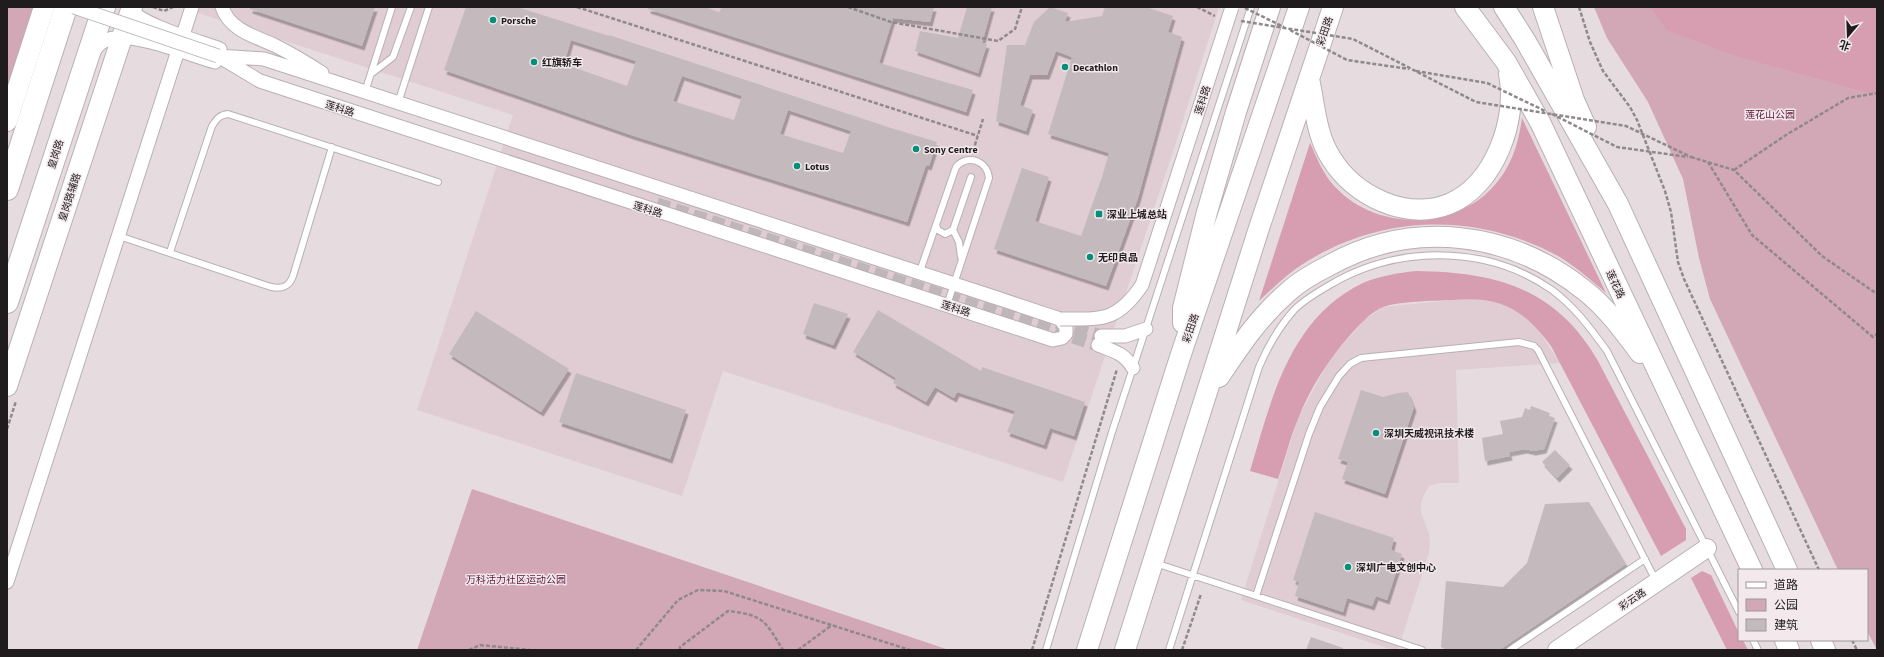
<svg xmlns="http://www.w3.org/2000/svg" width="1884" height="657" font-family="'Source Sans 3','Noto Sans SC',sans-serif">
	<defs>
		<filter id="shadow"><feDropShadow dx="2.5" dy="4.5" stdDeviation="0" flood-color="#0004"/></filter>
	</defs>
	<rect width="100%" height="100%" fill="#e6dcdf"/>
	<path fill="#dfcdd3" d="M1219,7L1172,155L1063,482L723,371L682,496L417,410L513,115L183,8Z
		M1475,298L1499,303L1522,314L1537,328L1560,363L1456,370L1459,483H1439L1429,486L1425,493L1421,503V512L1429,534L1430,543L1429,553L1398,650H1393L1241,600L1298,418L1328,363L1344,343L1363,321L1383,307Z"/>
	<path fill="#d2a7b6" d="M7,7H35L7,95Z
		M1594,7H1877V650L1867,631V570H1838L1710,299L1699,258L1683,179L1648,102L1607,38Z
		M472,489L949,650H417Z"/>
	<path fill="#d79db1" d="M1650,7H1877V95L1736,56L1667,30Z
		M1522,118L1606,293C1591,280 1575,266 1558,256C1477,212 1383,214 1306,262C1288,273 1274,287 1259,301L1310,143C1316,156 1321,169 1330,181C1372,234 1462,233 1501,177C1514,159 1519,139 1522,118Z
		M1416,271C1496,272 1556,288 1598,361L1686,529V540L1661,556L1551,346C1523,308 1499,296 1453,300C1435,301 1399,301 1383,307C1371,312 1360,324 1351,334C1329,359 1310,388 1298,419C1290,438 1285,459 1278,479L1250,471C1271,401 1289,318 1363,283C1379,276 1398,273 1416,271Z
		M1702,571L1711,575L1739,633V640H1743L1748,650H1727L1691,578Z"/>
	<path fill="#c4babd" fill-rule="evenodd" filter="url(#shadow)" d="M250,7H375L362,46L250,9Z
		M466,7H517L609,36V35L891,128L937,142L929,166L926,165L907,222L631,135L444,70ZM571,40L636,61L627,86L564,64ZM682,76L742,96L734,120L673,101ZM788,110L851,131L843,153L780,134Z
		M648,7H705L719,12L722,7H934L930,22L893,18L879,63L973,90L966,112L648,9Z
		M967,7H992L982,43L987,44L978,73L915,51L920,31L958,38Z
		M1050,7L1068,13L1065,22L1102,16L1105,7H1146L1173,16L1168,32L1182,37L1138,198L1106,286L994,249L1022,168L1049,177L1035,221L1081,236L1102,177L1109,153L1048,134L1072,57L1056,51L1047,75H1030L1020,105L1033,110L1026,131L996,121L1007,45H1025L1034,22Z
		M814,303L848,314L833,345L803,334Z
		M878,310L981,371L982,367L1085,402L1074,436L1050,428L1044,445L1007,432L1015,411L957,392L954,398L935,387L926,402L893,383L896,378L853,352Z
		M476,311L569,369L541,412L449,354Z
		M576,373L686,410L670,459L559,422Z
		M1361,390L1383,397L1398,393L1408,392L1414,407L1385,494L1342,479L1348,462L1338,459Z
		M1531,406L1550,413L1549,416L1555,418L1544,449L1533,451L1525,449L1509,452L1510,456L1485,461L1482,438L1503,434L1500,421L1522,417L1525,408L1530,410Z
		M1555,450L1570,465L1557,478L1542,462Z
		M1589,502L1626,564L1499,650H1448L1441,647L1446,581L1503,587L1527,563L1545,504Z
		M1315,512L1394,538L1391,550L1402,554L1387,600L1376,596L1372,606L1347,598L1343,612L1295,596L1299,582L1293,580Z
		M1311,637L1343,648V650H1306Z"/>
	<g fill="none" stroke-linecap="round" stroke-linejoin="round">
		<path stroke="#beb6b8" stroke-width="13" stroke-dasharray="13 6" stroke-linecap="butt" d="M657,204L1098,345
			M1057,322L1101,336"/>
		<defs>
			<path id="lane" d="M371,74L393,57L411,7
				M365,92L392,7
				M398,103L429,7
				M936,225L938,230L945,234L953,230L971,177
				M953,230L959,242L961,257
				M119,236L271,287C282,289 289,287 293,276L332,147
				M170,252L212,126C217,119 219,115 228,114L438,182
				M919,274L956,167C967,154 987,160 989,178L947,305
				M1155,563L1422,650
				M1256,596L1309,434L1320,407L1339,376L1350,364L1361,358L1519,342L1534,346L1538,350L1656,581
				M1753,640L1758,650
				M1046,650L1112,432L1251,7
				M1169,650L1259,367C1268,346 1279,327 1294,310C1304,300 1316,293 1328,286C1396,245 1486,244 1552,290C1574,306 1591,329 1607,351L1739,612
				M1510,650L1645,559"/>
			<path id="street" d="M128,7C140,25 199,41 220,49
				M222,7C230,31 255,36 276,46C292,54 307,63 322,73
				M93,53C97,45 105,39 114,38C139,34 190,55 215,62
				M218,56L264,59L994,297L1060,319L1066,327V334L1062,338L1053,340L260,81Z
				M1101,336H1125L1146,329
				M1098,345C1114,351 1124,353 1133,368
				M7,582L192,7"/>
			<path id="secondary" d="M1557,650L1707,548"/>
			<path id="primary" d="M1465,7L1506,62L1540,122L1752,570
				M1504,7L1525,40L1618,204L1787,570
				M1543,7L1574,100L1586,127
				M1309,79C1315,106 1316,135 1331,158C1354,196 1406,221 1449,204C1495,185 1518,119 1509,74
				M7,121L44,7
				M1183,323V308L1207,212L1236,112L1270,7
				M1219,377C1241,344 1259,317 1289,291C1301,280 1316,272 1330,265C1413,219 1510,231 1584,290C1606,307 1623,330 1640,353
				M7,386L132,7
				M1785,640L1789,650
				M1821,640L1825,650
				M1087,650L1181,354L1299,7
				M1125,650L1259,228L1333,7"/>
			<path id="highway" d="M7,189L66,7
				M7,302L104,7"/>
		</defs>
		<use href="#lane" stroke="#b9b0b3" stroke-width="8"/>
		<use href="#street" stroke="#b9b0b3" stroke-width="15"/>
		<use href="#secondary" stroke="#b9b0b3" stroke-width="20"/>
		<use href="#primary" stroke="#b9b0b3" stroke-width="22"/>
		<use href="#highway" stroke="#b9b0b3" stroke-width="24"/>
		<path stroke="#90898b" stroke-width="2.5" stroke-dasharray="4 2" stroke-linecap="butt" d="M153,7L164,11L173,7
			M577,7L978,136
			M848,7L891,22L998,41L1015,29L1022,7
			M1579,7L1590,42L1603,71L1630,107L1637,120L1665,191L1671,212L1678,262L1684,279L1819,570
			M973,151L983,119
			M1691,157L1734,170L1822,256L1877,294
			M1708,162L1752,235L1873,337L1877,334
			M1734,170L1786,135L1848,98L1877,93
			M7,429L16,401
			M1852,640L1857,650
			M469,650L480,645L530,650
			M636,650L678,600L698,590L724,591L910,650
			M680,650V647L728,611C764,615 765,621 783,650
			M798,650L832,625
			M1032,650L1117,369
			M1182,650L1201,594"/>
		<use href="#lane" stroke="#fff" stroke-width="6"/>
		<use href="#street" stroke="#fff" stroke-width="13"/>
		<use href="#secondary" stroke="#fff" stroke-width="18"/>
		<use href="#primary" stroke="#fff" stroke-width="20"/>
		<use href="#highway" stroke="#fff" stroke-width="22"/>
		<defs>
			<path id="street-bridge" d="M74,7L218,56
				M1060,319C1102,319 1117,322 1142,285L1232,7"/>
		</defs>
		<use href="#street-bridge" stroke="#b9b0b3" stroke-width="15" stroke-linecap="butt"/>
		<path stroke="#90898b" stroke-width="2.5" stroke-dasharray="4 2" stroke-linecap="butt" d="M1197,7L1215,16
			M1245,8L1284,27
			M1241,21L1353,39L1476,102L1626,126L1691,157
			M1290,30L1347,60L1409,69
			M1416,71L1487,83L1545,111
			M1552,114L1617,147L1688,157"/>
		<use href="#street-bridge" stroke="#fff" stroke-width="13"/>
	</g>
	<g fill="#038f79" stroke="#f3e9ec" stroke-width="1.5">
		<circle cx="493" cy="20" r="4"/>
		<circle cx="534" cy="62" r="4"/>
		<circle cx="1065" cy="67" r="4"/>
		<circle cx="916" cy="149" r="4"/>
		<circle cx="797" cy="166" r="4"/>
		<rect x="1095" y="210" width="8" height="8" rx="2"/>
		<circle cx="1090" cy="257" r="4"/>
		<circle cx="1376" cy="433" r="4"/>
		<circle cx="1348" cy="567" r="4"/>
	</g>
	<g text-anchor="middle" stroke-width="3" stroke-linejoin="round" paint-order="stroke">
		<g font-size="10" font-weight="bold" fill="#201c1d" stroke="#f3e9ec" text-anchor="start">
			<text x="501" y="24">Porsche</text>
			<text x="542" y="66">红旗轿车</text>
			<text x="1073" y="71">Decathlon</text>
			<text x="924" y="153">Sony Centre</text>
			<text x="805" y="170">Lotus</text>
			<text x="1107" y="218">深业上城总站</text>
			<text x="1098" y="261">无印良品</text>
			<text x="1384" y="437">深圳天威视讯技术楼</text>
			<text x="1356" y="571">深圳广电文创中心</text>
		</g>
		<g font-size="10" fill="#201c1d" stroke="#f3e9ec">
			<text transform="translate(1324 31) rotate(-71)" y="4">彩田路</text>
			<text transform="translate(1202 100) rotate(-72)" y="4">莲科路</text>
			<text transform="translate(340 108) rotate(18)" y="4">莲科路</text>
			<text transform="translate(55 154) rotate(-72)" y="4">皇岗路</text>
			<text transform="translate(69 197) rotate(-72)" y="4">皇岗路辅路</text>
			<text transform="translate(648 209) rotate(18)" y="4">莲科路</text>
			<text transform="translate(1616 284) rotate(65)" y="4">莲花路</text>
			<text transform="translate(956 308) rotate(18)" y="4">莲科路</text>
			<text transform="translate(1190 328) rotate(-71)" y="4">彩田路</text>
			<text transform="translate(1632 599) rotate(-34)" y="4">彩云路</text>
		</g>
		<g font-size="10" fill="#5b1736" stroke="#f3e9ec">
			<text x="1770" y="118">莲花山公园</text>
			<text x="516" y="583">万科活力社区运动公园</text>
		</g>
	</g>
	<rect width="1884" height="657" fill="none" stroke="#201c1d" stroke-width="16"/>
	<rect x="1738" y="569" width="130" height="72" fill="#f3e9ec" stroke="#9f9799"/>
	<rect x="1746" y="582" width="20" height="6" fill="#ffffff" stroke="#9f9799"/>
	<text x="1774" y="589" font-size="12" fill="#201c1d">道路</text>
	<rect x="1746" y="599" width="20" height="12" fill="#d2a7b6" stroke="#9f9799"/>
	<text x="1774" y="609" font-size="12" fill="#201c1d">公园</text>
	<rect x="1746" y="619" width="20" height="12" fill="#c4babd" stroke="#9f9799"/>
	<text x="1774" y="629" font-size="12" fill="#201c1d">建筑</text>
	<g transform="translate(1848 36) rotate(199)" stroke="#f3e9ec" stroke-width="3" paint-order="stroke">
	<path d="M0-3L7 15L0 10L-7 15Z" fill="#201c1d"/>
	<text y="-6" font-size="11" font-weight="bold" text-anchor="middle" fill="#201c1d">北</text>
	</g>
</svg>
